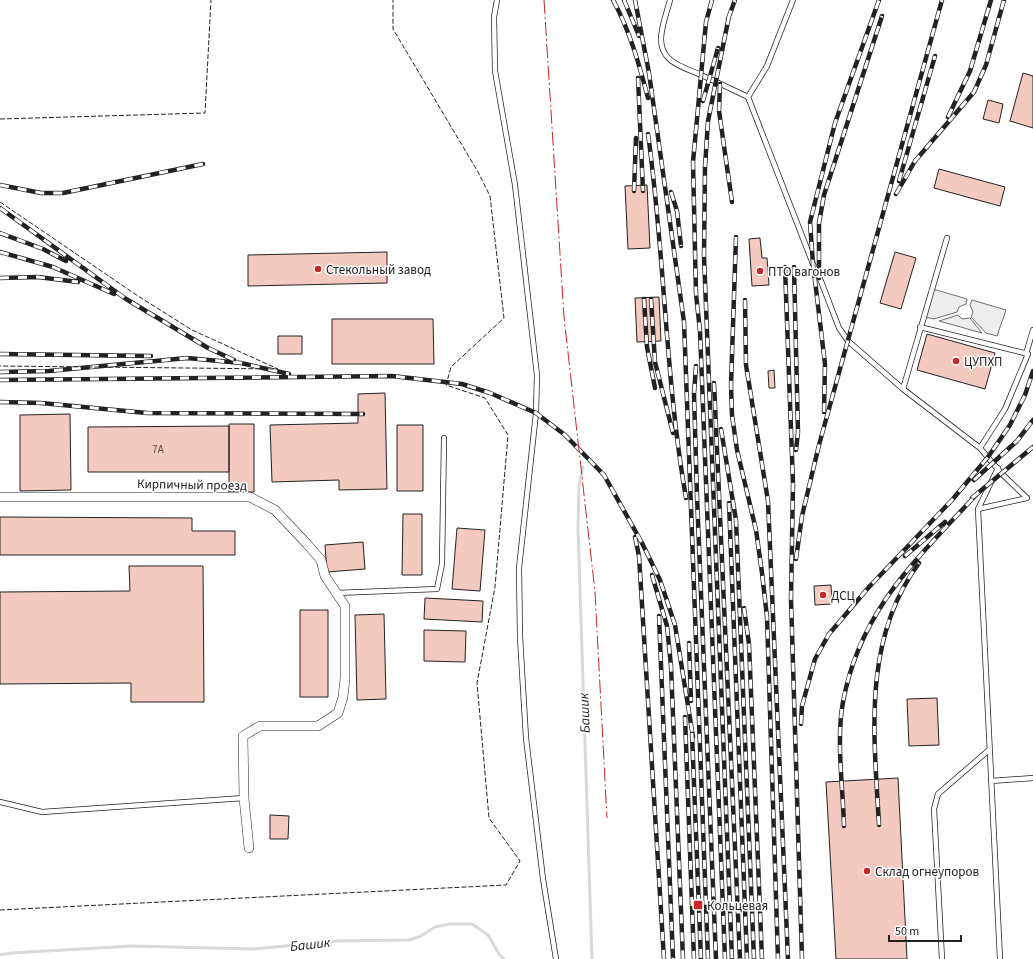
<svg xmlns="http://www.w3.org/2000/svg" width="1033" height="959" font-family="'Source Sans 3',sans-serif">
	<rect width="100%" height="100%" fill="#fff"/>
	<path fill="#eee" stroke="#6f6f6f" d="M933,289L967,299L966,304L959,307L957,312L934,319L925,317Z
		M972,300L1006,310L997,336L986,333L971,317L973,312L970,305Z
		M958,315L962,319L970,318L982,333L939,321Z"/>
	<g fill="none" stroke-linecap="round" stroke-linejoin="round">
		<path stroke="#d9d9d9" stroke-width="3" d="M583,467L579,486L578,528L592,959
			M0,955L12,953L132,946L253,949L337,941L409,940L421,936L435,927L450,924H472L488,935L499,954L504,959"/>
	</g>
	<path fill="#f3c9c0" stroke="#222" d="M1023,73L1033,76V128L1010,121Z
		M988,100L1003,104L999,123L983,119Z
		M939,169L1005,187L1000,206L934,188Z
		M647,185L650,248L628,249L625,186Z
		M760,238L762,258H767L769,285L752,286L749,239Z
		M387,252V283L248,286V255Z
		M895,252L916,258L901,309L880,303Z
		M659,297L661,341L637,342L635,298Z
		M332,319H433L434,364H332Z
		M927,334L995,353L985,389L917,370Z
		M278,336H302V354H278Z
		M774,370L775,388H769L768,371Z
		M385,393L387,489L339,490V480L272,482L270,425L358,423V394Z
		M70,414L71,490L20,491V415Z
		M229,424H254V492H229Z
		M397,425H423V491H397Z
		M229,426V472H88V427Z
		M403,514H422V575H402Z
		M0,517L192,518V531H235V555H0Z
		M457,528L485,530L480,591L452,589Z
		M363,542L365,569L327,572L325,545Z
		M129,566H203L204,702H131V683L0,684V592L130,591Z
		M831,585L832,604L815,605L814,586Z
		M425,598L483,601L482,622L424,619Z
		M300,610H328V697H300Z
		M384,614L386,699L357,700L355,615Z
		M424,630L466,631L465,662L424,661Z
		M937,698L939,745L909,746L907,699Z
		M898,778L907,959H836L826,782Z
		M270,815L289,816L288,839H270Z"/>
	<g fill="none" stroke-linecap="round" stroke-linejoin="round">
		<defs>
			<path id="service" d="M497,0L494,17L495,71L515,185L537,375L536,413L519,568L520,637L526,738L543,879L556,959
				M670,0C667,12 661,27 661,39C661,63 684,67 701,75C717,82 733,90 748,97L813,264L819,276L839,328L848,341L903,389L980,448L1001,473L1027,498L978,509
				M748,97L767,66L793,0
				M920,327L1028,354L1005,409L980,448
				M1026,354L1033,330
				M903,389L947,238
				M998,468L978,509L1000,959
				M336,593L437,589L442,564L444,438
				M991,781L1033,778
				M0,802L42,812L244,798
				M942,959L934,809L938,794L989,750"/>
			<path id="minor" d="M0,497H250L275,510L307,544L321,560L325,576L345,606V678L343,697L338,713L318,726H260L243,736L244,798L249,848"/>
		</defs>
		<use href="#service" stroke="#222" stroke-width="6"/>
		<use href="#minor" stroke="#222" stroke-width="10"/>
		<use href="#service" stroke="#fff" stroke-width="4.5"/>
		<use href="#minor" stroke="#fff" stroke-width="9"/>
		<defs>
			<path id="rail" d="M613,0C630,31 639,64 648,98
				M624,0L639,36
				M635,0L649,73L684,322L708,959
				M712,0L706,22L693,162L696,294L700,331L725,959
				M729,16L708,121L705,167L704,256L732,959
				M728,19L735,0
				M638,78L643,191
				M720,84L719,111L732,202
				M703,101L718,48
				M948,117L970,71L991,0
				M648,134C665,255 665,378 686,498
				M899,181L935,56
				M0,185L41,193H63L203,164
				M634,191L636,138
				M671,192L677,211L681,246
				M896,194L915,161L974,92L986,65L1004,0
				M0,208L126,299L208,348L234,360
				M0,233L43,249L66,261
				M736,237L731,385L732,415L737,450L756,530L762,573L767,617L778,959
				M0,252L53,267L114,294
				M785,267L793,484L791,599L802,959
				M794,267L798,432L796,450
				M0,278L38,277L78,282
				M819,278V223L824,195L882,16
				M644,299L647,347L655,388
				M651,299L655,362L673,433
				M745,300L746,365L768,501L788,959
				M0,354L151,356
				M696,366L694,394L697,496L716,959
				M0,372L49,371L187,358L241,363L289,374
				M0,380L392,376L462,384L490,393L536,413L565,435L604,475L642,543L660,580L675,625L693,737
				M714,383L740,959
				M0,402L41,403L147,413L363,414
				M824,412L825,364L813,264L810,222L835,123L879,0
				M721,429L736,520L754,959
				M974,480L1017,441L1033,420
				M972,498L1033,447
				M729,503L747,959
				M635,537L639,556L664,959
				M905,556L945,522
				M796,559L802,516L819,445L942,0
				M652,575L667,626L671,666L683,959
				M744,608L749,644L762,959
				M659,616L673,959
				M689,643L691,701
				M685,717L694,959
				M801,724L802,706L815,659L829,634L869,587L952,500L988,457L1010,425L1025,395L1033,371
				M692,733L701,959
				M879,825C874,735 862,640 919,563
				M844,826C843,788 836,739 843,702C860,610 916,560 976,495"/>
		</defs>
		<use href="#rail" stroke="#222" stroke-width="4.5"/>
		<use href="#rail" stroke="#fff" stroke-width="3" stroke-dasharray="9" stroke-linecap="butt"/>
		<path stroke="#222" stroke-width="1" stroke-dasharray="5 2" stroke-linecap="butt" d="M0,119L205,113L211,0
			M0,202L138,296L192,330L278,369L0,366
			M0,910L506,885L520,861L489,818L477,683L495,587L508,435L485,398L446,385L451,367L504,318L490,196L478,172L393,29V0"/>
		<path stroke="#c62828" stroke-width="1" stroke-dasharray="14 3 2 3" stroke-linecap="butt" d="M544,0L564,317L595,592L607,818"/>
	</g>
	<g fill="#c62828" stroke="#fff" stroke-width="1.5">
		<circle cx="318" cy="269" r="4"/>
		<circle cx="760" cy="271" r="4"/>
		<circle cx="956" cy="361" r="4"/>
		<circle cx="823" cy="595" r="4"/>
		<circle cx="867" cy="871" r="4"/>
		<rect x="693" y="900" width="10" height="10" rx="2"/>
	</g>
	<g text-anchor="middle" stroke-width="3" stroke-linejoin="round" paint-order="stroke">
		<g font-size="11" fill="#564c4a">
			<text x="158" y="453">7А</text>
		</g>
		<g font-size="13" fill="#222" stroke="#fff" text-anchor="start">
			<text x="326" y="274">Стекольный завод</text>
			<text x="768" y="276">ПТО вагонов</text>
			<text x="964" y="366">ЦУПХП</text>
			<text x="831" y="600">ДСЦ</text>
			<text x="875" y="876">Склад огнеупоров</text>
			<text x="707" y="910">Кольцевая</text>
		</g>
		<g font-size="13" fill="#222" stroke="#fff">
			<text transform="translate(192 484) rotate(1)" y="5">Кирпичный проезд</text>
		</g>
		<g font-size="14" font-style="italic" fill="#222" stroke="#fff">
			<text transform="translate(584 713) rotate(-92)" y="5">Башик</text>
			<text transform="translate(310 944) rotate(-6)" y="5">Башик</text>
		</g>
	</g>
	<path d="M889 935v6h72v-6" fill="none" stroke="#222222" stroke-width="2"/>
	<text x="895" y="935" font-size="12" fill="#222222" stroke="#ffffff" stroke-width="3" paint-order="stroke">50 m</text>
</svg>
